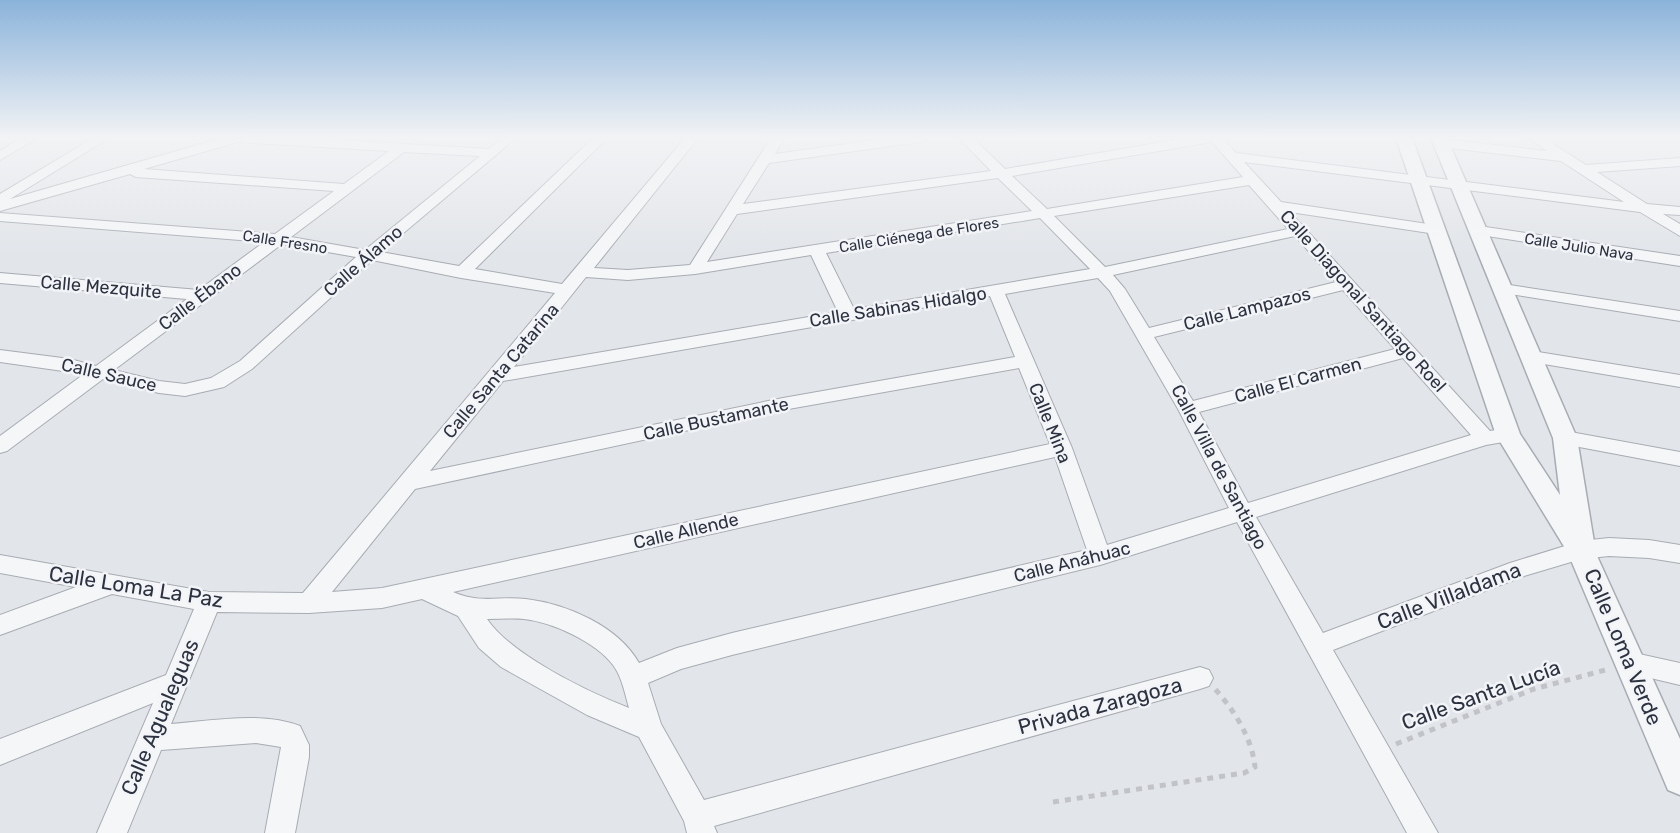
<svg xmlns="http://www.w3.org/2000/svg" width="1680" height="833" font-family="Rubik,sans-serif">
	<rect width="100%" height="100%" fill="#e2e5e9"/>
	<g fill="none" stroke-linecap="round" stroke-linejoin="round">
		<defs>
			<path id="minor" d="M22,138H38L0,160V151Z
				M93,138H109L10,199L222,138H308L489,149L502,138H516L381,252L459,266L593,138H607L475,269L562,284L685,138H698L594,268L628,270L690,265L771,138H784L775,154L889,138H926L920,142L769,163L743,204L991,171L959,138H973L1005,169L1187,138H1222L1236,153L1624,202L1561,161L1441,147L1435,143L1441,139L1547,151L1529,138H1544L1586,165L1680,158V166L1597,172L1647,204L1680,207V215L1663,214L1680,224V236L1640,212L1244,162L1281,202L1441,226L1444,229L1436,234L1290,212L1490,431L1508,428L1515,430L1518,435L1515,440L1486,445L1256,517L1323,633L1510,563L1581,541L1609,538L1649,540L1680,545V563L1649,558L1609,556L1581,559L1524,576L1333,650L1438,833H1407L1237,522L1100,565L732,655L681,669L648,683L661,724L704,800L1200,667L1209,670L1213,678L1209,686L1200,689L714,826L717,833H687L684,821L639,737L587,715L501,667L479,648L458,616L422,599L382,608L309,613L217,612L171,724C212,721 261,711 300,726L309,745V757L295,833H265L281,747L256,743L161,750L127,833H97L153,703L0,765V739L166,675L194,609L112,594L0,635V615L76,587L0,573V555L209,592L303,593L555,293L461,278L372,260L252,369L224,387L185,396L159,393L103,379L7,451L0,453V436L84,374L0,362V350L70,359L96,366L187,299L0,283V273L199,290L264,242L0,221V213L275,234L334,191L136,177L130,174L0,211V194ZM238,142L389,151L344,184L144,169ZM1212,142L1243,177L1047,209L1012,176ZM404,152L480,156L365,250L291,237ZM998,178L1032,211L707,262L737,214ZM1249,185L1288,229L1105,267L1054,216ZM1040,218L1090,269L854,309L826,253ZM1295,236L1336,282L1149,328L1125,289L1113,275ZM282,244L356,257L240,361L211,378L185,384L159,381L114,370ZM811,255L838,312L514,367L586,277L628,280L695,274ZM1098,278L1110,291L1178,409L1229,508L1107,545L1072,448L1005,294ZM1343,290L1395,349L1193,401L1154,337ZM990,296L1015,357L783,398L430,471L503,381ZM1403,358L1471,435L1248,503L1199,412ZM1019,368L1050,444L382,588L332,592L415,489L783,410ZM1055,457L1087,550L732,633L677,648L639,663C618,626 567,604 526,599C498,596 481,604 453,592ZM487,619C499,619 512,618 524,619C552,622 596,642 613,665C622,677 625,694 629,708C588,692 511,655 487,619Z
				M1479,226L1680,256V266L1474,234L1471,231Z
				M1503,284L1680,311V321L1497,292L1495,289L1497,286Z
				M1532,351L1680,375V387L1526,361L1523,357L1526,353Z
				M1565,431L1680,452V466L1558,443L1555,438L1558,433Z
				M1630,652L1680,663V685L1621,671L1617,663L1621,655Z"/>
			<path id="tertiary" d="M1396,138H1412L1520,434L1560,495L1553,438L1431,138H1447L1577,438L1594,542L1592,545L1680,739V795L1668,790L1568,553L1496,435Z"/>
		</defs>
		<use href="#minor" stroke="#a8acb3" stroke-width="2"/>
		<use href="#tertiary" stroke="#a8acb3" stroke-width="3"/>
		<path stroke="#c1c3c8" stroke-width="5" stroke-dasharray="6 6" stroke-linecap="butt" d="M1396,744L1534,689L1609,669
			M1053,802L1244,773L1255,767C1252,738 1234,710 1215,689"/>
		<use href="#minor" fill="#f5f6f8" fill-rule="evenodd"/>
		<use href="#tertiary" fill="#f5f6f8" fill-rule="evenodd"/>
	</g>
	<linearGradient id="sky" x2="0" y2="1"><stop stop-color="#8bb3da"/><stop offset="0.54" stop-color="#f2f3f5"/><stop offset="1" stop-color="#f2f3f5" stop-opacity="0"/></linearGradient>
	<rect width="1680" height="255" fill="url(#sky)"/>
	<g text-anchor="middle" stroke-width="5" stroke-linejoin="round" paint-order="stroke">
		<g font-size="15" fill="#2c3240" stroke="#f2f4f7">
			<text transform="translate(919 235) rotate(-9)" y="5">Calle Ciénega de Flores</text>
			<text transform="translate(285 242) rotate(9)" y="5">Calle Fresno</text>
			<text transform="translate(1579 247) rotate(9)" y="5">Calle Julio Nava</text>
		</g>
		<g font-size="18" fill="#2c3240" stroke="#f2f4f7">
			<text transform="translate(363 261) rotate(-41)" y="6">Calle Álamo</text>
			<text transform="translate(101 287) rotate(5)" y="6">Calle Mezquite</text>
			<text transform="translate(200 297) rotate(-37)" y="6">Calle Ébano</text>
			<text transform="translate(1363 301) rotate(48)" y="6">Calle Diagonal Santiago Roel</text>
			<text transform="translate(898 307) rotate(-9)" y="6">Calle Sabinas Hidalgo</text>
			<text transform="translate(1247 309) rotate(-14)" y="6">Calle Lampazos</text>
			<text transform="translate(501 371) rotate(-50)" y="6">Calle Santa Catarina</text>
			<text transform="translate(109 375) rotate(13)" y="6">Calle Sauce</text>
			<text transform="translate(1298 380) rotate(-15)" y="6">Calle El Carmen</text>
			<text transform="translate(716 419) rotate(-12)" y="6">Calle Bustamante</text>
			<text transform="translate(1050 423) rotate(68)" y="6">Calle Mina</text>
			<text transform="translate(1219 467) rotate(62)" y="6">Calle Villa de Santiago</text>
			<text transform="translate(686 531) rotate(-13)" y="6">Calle Allende</text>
			<text transform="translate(1072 562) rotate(-14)" y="6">Calle Anáhuac</text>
		</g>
		<g font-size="21" fill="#2c3240" stroke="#f2f4f7">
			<text transform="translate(136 587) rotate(9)" y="7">Calle Loma La Paz</text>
			<text transform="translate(1449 596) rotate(-21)" y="7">Calle Villaldama</text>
			<text transform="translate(1623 647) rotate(67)" y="7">Calle Loma Verde</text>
			<text transform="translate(1481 695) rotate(-20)" y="7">Calle Santa Lucía</text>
			<text transform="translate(1100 706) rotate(-15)" y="7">Privada Zaragoza</text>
			<text transform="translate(160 717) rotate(-67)" y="7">Calle Agualeguas</text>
		</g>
	</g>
</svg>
